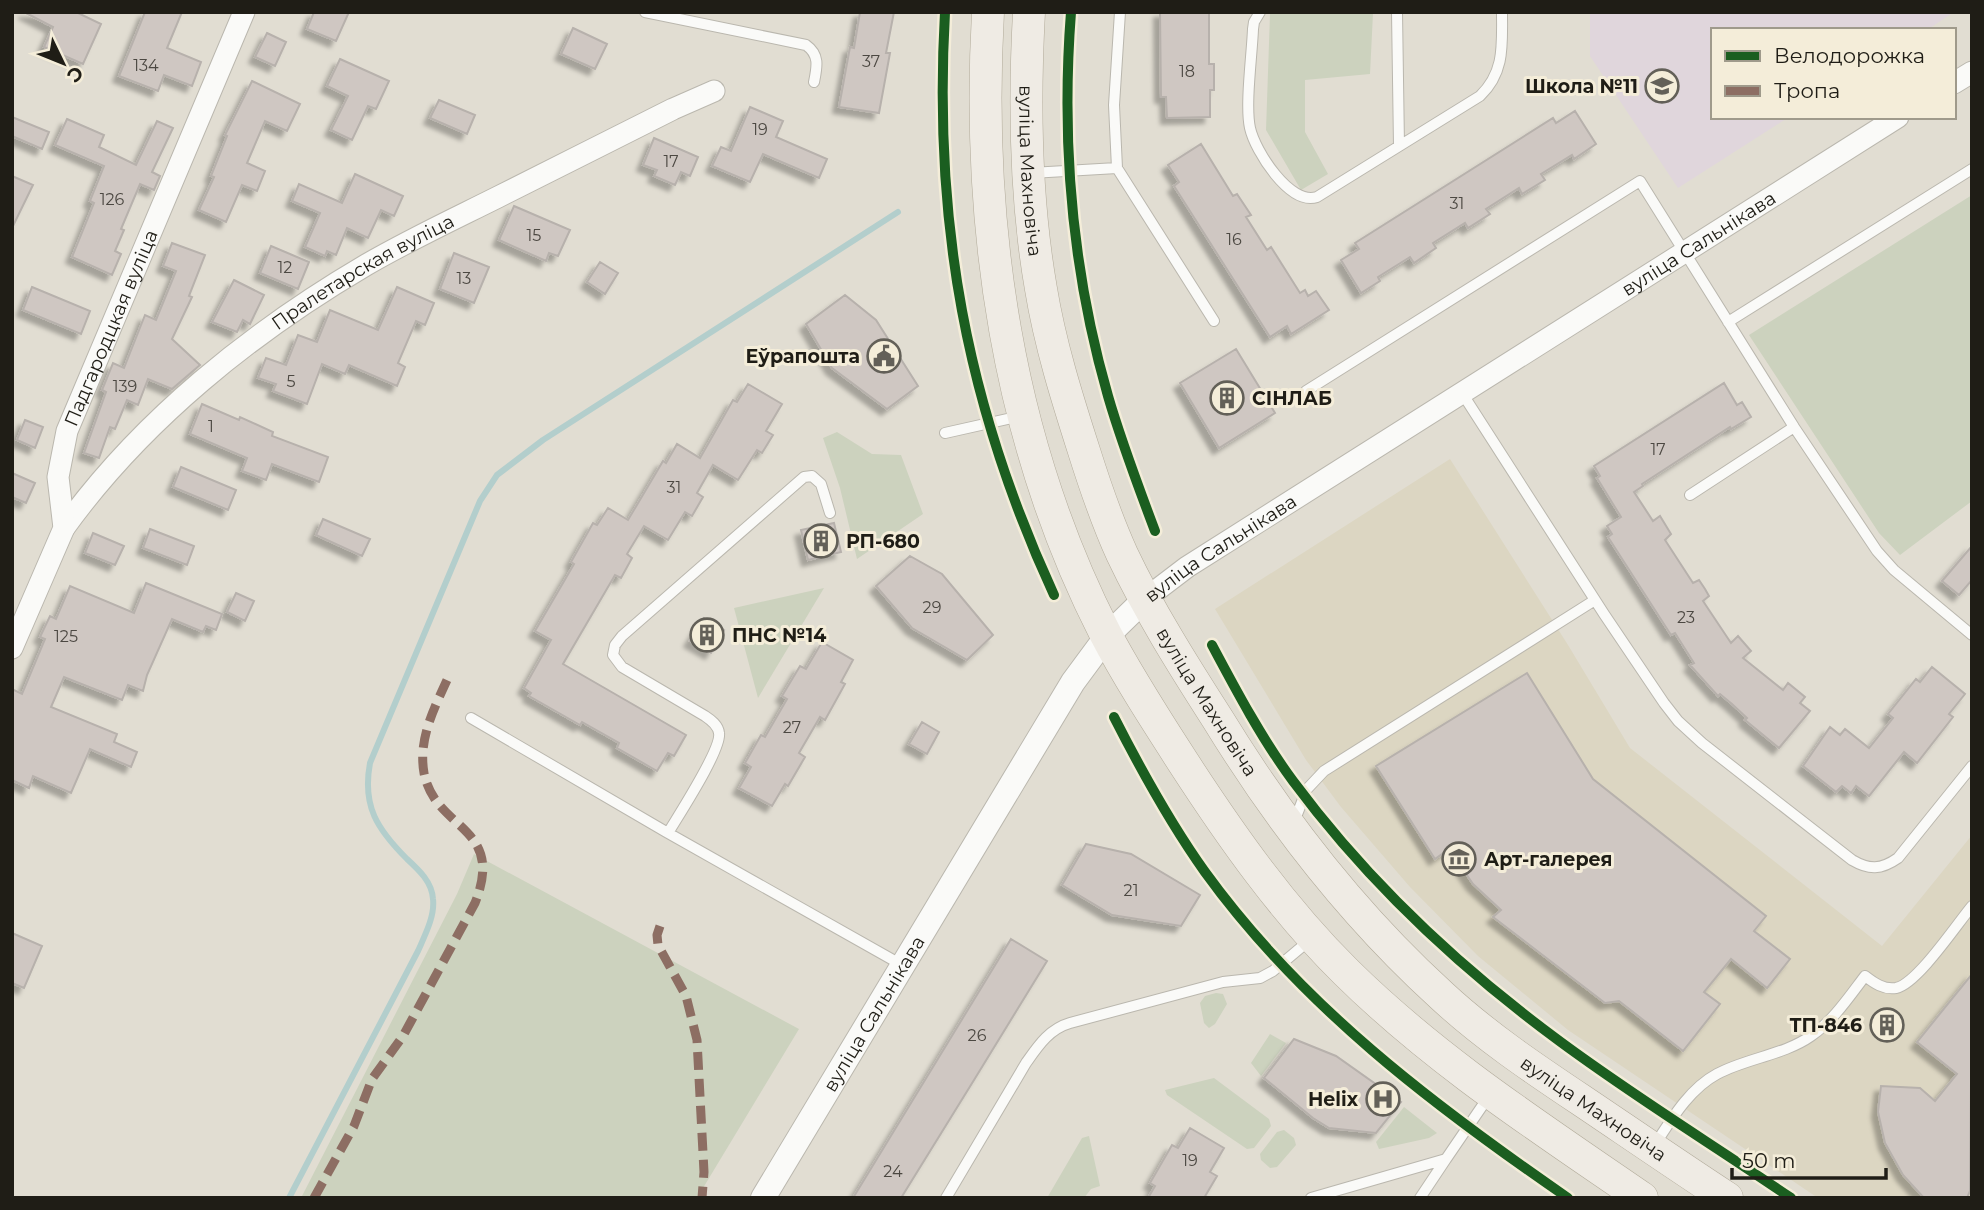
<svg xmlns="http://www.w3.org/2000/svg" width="1984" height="1210" font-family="Montserrat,sans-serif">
	<defs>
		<filter id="shadow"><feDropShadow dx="-6" dy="6" stdDeviation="2" flood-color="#0004"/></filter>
	</defs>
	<rect width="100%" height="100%" fill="#e1ddd2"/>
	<path fill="#dcd6c2" d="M1450,459L1568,645L1630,748L1882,946L1972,835V1198H1818L1568,1030L1478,956L1410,887L1341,807L1306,760L1215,609Z"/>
	<path fill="#e0d6dc" d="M1590,12H1954L1927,30H1713V117H1789L1678,188L1590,56Z"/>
	<path fill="#ccd2be" d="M1373,13L1370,74L1305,80V132L1328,174L1301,190L1266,130L1270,14Z
		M1972,195V501L1900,555L1879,533L1749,335Z
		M837,432L872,454L901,455L923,514L857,559L840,488L823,438Z
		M824,588L758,698L734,608Z
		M474,854L799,1029L697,1198H301L457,894Z
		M1216,993L1223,994L1227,1004L1215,1024L1209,1028L1204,1023L1200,1003L1205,996Z
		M1270,1034L1286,1043L1261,1076L1251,1063Z
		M1214,1078L1269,1119L1271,1126L1254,1148L1247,1149L1167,1095L1165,1090Z
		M1404,1107L1437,1133L1429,1138L1379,1149L1376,1142Z
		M1284,1130L1294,1138L1296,1145L1277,1167L1270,1168L1261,1160L1260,1154L1277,1132Z
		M1089,1136L1100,1186L1091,1189L1084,1198H1047L1082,1138Z"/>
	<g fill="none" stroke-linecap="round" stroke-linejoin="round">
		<path stroke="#b3cecc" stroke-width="6" d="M289,1198L418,951C425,935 435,916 433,899C432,882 419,870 407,859C377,829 362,806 370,763L480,501L497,475L543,440L898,212"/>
	</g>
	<path fill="#cfc7c2" stroke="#b7b1ac" stroke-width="2" filter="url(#shadow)" d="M24,12H76L101,24L83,64L44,47L53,27Z
		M145,12H182L167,48L201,62L192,86L164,75L158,91L119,76Z
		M314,12H349L336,41L307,29Z
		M860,12H894L886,53H890L879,113L839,107L850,47L854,48Z
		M1160,12H1209V64H1214V90H1210V117L1167,118L1166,97H1161Z
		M573,28L607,44L595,69L561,54Z
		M267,33L286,42L275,66L255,57Z
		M340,59L389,81L376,109L368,106L352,140L331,130L348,96L327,86Z
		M252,81L300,104L287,131L265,121L247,163L265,171L257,191L242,185L226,222L199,210L214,177L211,176L227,136L225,135Z
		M439,100L475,115L467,134L430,118Z
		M750,107L783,121L776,137L827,159L819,178L763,154L750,182L712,166L721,147L731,151Z
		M1575,111L1596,144L1574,159L1572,155L1541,174L1545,180L1522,194L1519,188L1486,209L1490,214L1468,228L1465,223L1433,243L1436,248L1414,263L1410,257L1378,277L1380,281L1361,293L1341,260L1359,249L1355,243L1553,118L1556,123Z
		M12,117L49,132L42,149L12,136Z
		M67,119L104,135L99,147L136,165L157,121L173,128L152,172L160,176L154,190L140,184L121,229L124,230L115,251L121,254L112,275L72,257L94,203L90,201L104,166L55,145Z
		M654,138L698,157L690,176L681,172L675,185L654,176L657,170L643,165Z
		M1201,144L1233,196L1237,194L1251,215L1246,217L1267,250L1271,247L1300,293L1305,290L1308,296L1316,291L1329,310L1291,334L1287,326L1270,337L1174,186L1179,182L1168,165Z
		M355,174L403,196L394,216L381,210L368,238L347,228L336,255L327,251L325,256L305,247L320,213L292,201L299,184L342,203Z
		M12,176L33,185L12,228Z
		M514,206L570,230L558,256L549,253L546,261L499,240Z
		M172,243L205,255L189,296L192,297L172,339L200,365L172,389L148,379L138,405L127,400L115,429L110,427L99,458L84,453L106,392L102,390L113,363L124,368L145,315L156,320L176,271L163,266Z
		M271,246L309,262L298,289L260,273Z
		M454,253L489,267L474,303L440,289Z
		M600,262L618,273L605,294L587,282Z
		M234,280L264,295L250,324L243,320L237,332L212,322Z
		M32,287L90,311L81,334L23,310Z
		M397,287L434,303L425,325L416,321L398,363L405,367L397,386L349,365L345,374L322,364L307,404L273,391L276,384L258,378L266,358L286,365L298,335L317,342L330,310L378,330Z
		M845,295L876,320L918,386L887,409L832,368L806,324Z
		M1236,349L1275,413L1219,448L1180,383Z
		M1724,383L1737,405L1742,402L1751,417L1731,429L1730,427L1642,484L1643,486L1634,492L1653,521L1660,516L1671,534L1665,540L1693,583L1699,580L1705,589L1709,596L1703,601L1731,643L1738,636L1751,651L1743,658L1783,690L1788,683L1805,697L1800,703L1810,711L1779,748L1745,720L1747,718L1732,704L1720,694L1718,696L1690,665L1694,663L1675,633L1671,635L1608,537L1612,534L1607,526L1621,517L1597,478L1600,476L1594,466Z
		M748,384L782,404L766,431L773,435L762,453L757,450L738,480L713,465L697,493L703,497L692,516L685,512L668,540L644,526L627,554L632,558L621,578L615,575L563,664L686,735L674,756L668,753L657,771L617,748L619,743L582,722L580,725L529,696L531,693L524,688L551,640L535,631L574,564L571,562L593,523L597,525L608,508L628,520L663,461L666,463L677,444L700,458L733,400L737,402Z
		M202,404L239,420L240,417L273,432L272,436L328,457L319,482L272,464L266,480L242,471L247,458L190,434Z
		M25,420L43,427L35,448L17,440Z
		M181,467L236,490L228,510L173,487Z
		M12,473L35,483L26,503L12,497Z
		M323,519L370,539L362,556L316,535Z
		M834,523L841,552L808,560L801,530Z
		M150,529L194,546L187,565L143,548Z
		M93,533L124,546L115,565L85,553Z
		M1972,546V580L1959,595L1942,581Z
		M910,556L942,574L993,635L967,660L912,628L876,586Z
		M146,583L222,614L216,630L206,626L203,632L172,619L147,675L143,691L128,685L122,700L64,677L51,707L117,734L114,742L137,752L131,767L90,749L71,793L33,776L29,788L12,780V689L22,694L45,639L40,637L50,616L56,619L70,586L134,613Z
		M236,593L254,601L245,621L227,612Z
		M704,618L724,630L711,653L690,641Z
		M822,642L853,660L841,682L845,684L825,720L820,717L799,753L805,757L788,786L785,784L772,806L739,788L751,767L745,763L761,735L765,737L787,699L782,696L800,666L806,669Z
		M1932,667L1965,694L1949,714L1953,717L1917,763L1904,752L1869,796L1856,786L1851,793L1842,786L1836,792L1803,766L1830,727L1840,735L1845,729L1869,748L1893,718L1888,714L1916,679L1920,682Z
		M1527,673L1593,779L1766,916L1754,931L1790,959L1767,988L1731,959L1704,992L1720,1004L1683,1051L1619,1001L1605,1003L1493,917L1501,910L1473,884L1449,849L1435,859L1376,766Z
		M922,722L939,732L927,754L909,744Z
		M1086,844L1131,854L1200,895L1181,926L1112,915L1062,885Z
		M12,933L42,946L24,988L12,983Z
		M1011,939L1047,961L974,1080L901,1198H853Z
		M1972,974L1970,1191L1967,1198H1924L1903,1175L1885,1143L1878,1112L1881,1086L1920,1088L1935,1101L1957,1074L1917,1042Z
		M1294,1039L1336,1056L1401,1102L1376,1133L1329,1128L1313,1118L1264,1078Z
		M1190,1128L1224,1148L1210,1172L1217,1176L1204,1198H1148L1155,1186L1150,1183L1172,1145L1178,1148Z"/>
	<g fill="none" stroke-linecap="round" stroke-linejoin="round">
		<defs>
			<path id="service" d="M645,12L806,45C820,55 817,67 814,82
				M1120,12L1114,105L1117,168L1214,321
				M1260,12L1254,22L1253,29C1252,55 1245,105 1250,128C1255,151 1290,206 1317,197L1480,96C1505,72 1502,45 1502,12
				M1397,12L1399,146
				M1031,173L1117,168
				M1728,322L1972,169
				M1306,391L1640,181L1794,427L1877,551L1894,570L1972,635
				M1462,393L1604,614L1664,703L1678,721L1702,743L1852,860C1869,870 1881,870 1898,858L1972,766
				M945,433L1021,416
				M1690,495L1794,427
				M830,513L821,484L812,476L804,477L622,636L615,645L613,655L622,667L705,716C711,720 718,725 719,733C722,749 678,816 668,833L902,965
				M471,718L668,833
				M1294,822L1307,789L1324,771L1595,600
				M1654,1146C1671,1120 1689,1089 1717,1074C1747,1058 1784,1055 1811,1036C1833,1021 1849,997 1865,976C1874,983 1884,990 1896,988C1917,984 1957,924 1972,906
				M946,1198L1026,1063C1038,1046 1049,1029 1070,1023L1223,982L1260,978L1273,971L1311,939
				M1311,1198L1446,1159L1489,1096
				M1420,1198L1446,1159"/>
			<g id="minor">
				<path d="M1954,83L1972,72"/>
				<path id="s1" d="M64,528C142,420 252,332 366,265C409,240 454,219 498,197C556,168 615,138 673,109L714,91"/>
				<path id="s2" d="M1145,599L1187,567L1898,117"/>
				<path id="s3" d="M12,648L64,528L58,477L67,431L244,12"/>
			</g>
			<g id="tertiary">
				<path id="s4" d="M763,1198L1073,682L1107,636L1145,599"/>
			</g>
			<g id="primary">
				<path d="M988,12C976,225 1007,441 1105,633C1128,677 1156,720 1183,762C1231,836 1283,910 1346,972C1435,1060 1539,1127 1642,1198"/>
				<path id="s5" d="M1029,12C1024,104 1025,198 1041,289C1050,344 1067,398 1084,451C1095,486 1107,521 1122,554C1149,611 1183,665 1217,718C1280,821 1352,914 1441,995C1484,1035 1533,1068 1581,1100C1630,1133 1678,1166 1727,1198"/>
			</g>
		</defs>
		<use href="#service" stroke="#bab7ae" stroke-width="12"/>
		<use href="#minor" stroke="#bab7ae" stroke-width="23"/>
		<use href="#tertiary" stroke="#bab7ae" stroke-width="26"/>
		<use href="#primary" stroke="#b1aa99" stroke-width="33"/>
		<use href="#service" stroke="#fafaf8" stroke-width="10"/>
		<use href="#minor" stroke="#fafaf8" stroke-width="21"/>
		<use href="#tertiary" stroke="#fafaf8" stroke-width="24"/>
		<use href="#primary" stroke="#efebe4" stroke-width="32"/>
		<path stroke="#8d6e63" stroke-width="9" stroke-dasharray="18 9" stroke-linecap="butt" d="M660,926L657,935L658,945L686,996L697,1040L704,1172L702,1198
			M314,1198L354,1126L372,1079L403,1036L475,903C506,825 435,831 424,773C418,739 434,709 447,680"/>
		<defs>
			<path id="cycleway" d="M945,12C933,222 966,404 1054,595
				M1071,12C1061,142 1072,271 1108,396C1121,441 1138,486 1155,531
				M1212,645C1237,692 1262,739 1293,781C1365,878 1457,965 1554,1037C1630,1094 1712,1144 1791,1198
				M1114,717C1141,770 1170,823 1205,872C1302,1006 1433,1105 1568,1198"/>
		</defs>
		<use href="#cycleway" stroke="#f4edd9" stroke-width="15"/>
		<use href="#cycleway" stroke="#1b5e20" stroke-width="10"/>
	</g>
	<defs>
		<symbol id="school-ring" viewBox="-11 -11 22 22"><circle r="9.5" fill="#f4edd9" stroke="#636058" stroke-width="1.5"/><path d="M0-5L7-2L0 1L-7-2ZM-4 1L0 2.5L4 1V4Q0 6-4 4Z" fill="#636058"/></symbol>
		<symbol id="civic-ring" viewBox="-11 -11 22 22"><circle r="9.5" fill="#f4edd9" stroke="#636058" stroke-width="1.5"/><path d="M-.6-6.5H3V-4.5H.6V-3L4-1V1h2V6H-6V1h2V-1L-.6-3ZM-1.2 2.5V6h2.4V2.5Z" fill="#636058"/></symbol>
		<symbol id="building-ring" viewBox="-11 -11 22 22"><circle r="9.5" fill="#f4edd9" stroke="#636058" stroke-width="1.5"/><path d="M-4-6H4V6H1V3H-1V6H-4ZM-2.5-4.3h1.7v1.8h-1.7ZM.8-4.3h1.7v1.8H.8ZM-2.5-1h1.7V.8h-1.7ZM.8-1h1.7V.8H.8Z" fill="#636058"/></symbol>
		<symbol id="museum-ring" viewBox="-11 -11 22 22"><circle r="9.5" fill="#f4edd9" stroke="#636058" stroke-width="1.5"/><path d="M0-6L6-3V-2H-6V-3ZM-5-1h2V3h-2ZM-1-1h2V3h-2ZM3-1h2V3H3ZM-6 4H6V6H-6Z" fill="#636058"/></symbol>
		<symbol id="hospital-ring" viewBox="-11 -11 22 22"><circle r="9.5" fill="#f4edd9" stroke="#636058" stroke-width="1.5"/><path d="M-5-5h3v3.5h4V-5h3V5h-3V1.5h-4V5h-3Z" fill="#636058"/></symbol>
	</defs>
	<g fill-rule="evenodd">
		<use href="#school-ring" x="1643" y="67" width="38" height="38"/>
		<use href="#civic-ring" x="865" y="337" width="38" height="38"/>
		<use href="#building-ring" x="1208" y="379" width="38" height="38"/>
		<use href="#building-ring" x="802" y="522" width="38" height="38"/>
		<use href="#building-ring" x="688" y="616" width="38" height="38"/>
		<use href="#museum-ring" x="1440" y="840" width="38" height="38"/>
		<use href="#building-ring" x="1868" y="1006" width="38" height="38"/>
		<use href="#hospital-ring" x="1364" y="1080" width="38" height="38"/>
	</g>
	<g text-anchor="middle" stroke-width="6" stroke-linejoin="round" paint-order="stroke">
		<g font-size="16" fill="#4c4842">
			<text x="871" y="67">37</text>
			<text x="146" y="71">134</text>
			<text x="1187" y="77">18</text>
			<text x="760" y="135">19</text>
			<text x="671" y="167">17</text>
			<text x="112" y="205">126</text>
			<text x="1457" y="209">31</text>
			<text x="534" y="241">15</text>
			<text x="1234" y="245">16</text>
			<text x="285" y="273">12</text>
			<text x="464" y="284">13</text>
			<text x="291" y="387">5</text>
			<text x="125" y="392">139</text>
			<text x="211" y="432">1</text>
			<text x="1658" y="455">17</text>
			<text x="674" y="493">31</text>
			<text x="932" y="613">29</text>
			<text x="1686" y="623">23</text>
			<text x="66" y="642">125</text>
			<text x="792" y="733">27</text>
			<text x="1131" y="896">21</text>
			<text x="977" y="1041">26</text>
			<text x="1190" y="1166">19</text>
			<text x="893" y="1177">24</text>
		</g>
		<g font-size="19" font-weight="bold" fill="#1f1d16" stroke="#f4edd9" text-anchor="end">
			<text x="1638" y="93">Школа №11</text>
			<text x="860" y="363">Еўрапошта</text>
			<text x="1252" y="405" text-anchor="start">СІНЛАБ</text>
			<text x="846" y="548" text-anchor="start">РП-680</text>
			<text x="732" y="642" text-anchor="start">ПНС №14</text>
			<text x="1484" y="866" text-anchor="start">Арт-галерея</text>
			<text x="1862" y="1032">ТП-846</text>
			<text x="1358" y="1106">Helix</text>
		</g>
		<g font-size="19" fill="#1f1d16" stroke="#f4edd9">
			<text dy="7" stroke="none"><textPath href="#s5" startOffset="159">вуліца Махновіча</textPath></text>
			<text dy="7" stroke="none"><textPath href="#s2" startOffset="658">вуліца Сальнікава</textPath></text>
			<text dy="7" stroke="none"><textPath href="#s1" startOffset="397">Пралетарская вуліца</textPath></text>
			<text dy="7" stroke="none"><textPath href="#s3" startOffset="341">Падгародцкая вуліца</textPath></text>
			<text dy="7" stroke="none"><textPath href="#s2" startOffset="91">вуліца Сальнікава</textPath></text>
			<text dy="7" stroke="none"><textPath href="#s5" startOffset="726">вуліца Махновіча</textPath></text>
			<text dy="7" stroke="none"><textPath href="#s4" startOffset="215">вуліца Сальнікава</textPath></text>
			<text dy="7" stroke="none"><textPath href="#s5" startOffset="1293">вуліца Махновіча</textPath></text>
		</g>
	</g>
	<rect width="1984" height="1210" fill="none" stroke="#1f1d16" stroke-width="28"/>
	<rect x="1711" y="28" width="245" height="91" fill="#f4edd9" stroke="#9f9a8b" stroke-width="2"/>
	<rect x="1725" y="51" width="35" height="10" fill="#1b5e20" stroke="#9f9a8b" stroke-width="2"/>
	<text x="1774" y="63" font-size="21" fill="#1f1d16">Велодорожка</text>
	<rect x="1725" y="86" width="35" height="10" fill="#8d6e63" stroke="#9f9a8b" stroke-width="2"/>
	<text x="1774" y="98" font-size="21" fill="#1f1d16">Тропа</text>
	<g transform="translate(63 63) rotate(133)" stroke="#f4edd9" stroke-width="5" paint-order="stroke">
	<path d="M0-5L12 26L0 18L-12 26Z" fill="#1f1d16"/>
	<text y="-10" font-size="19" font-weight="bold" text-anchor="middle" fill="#1f1d16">С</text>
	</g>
	<path d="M1732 1168v10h154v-10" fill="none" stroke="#1f1d16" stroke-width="3.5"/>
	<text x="1742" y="1168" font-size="21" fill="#1f1d16" stroke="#f4edd9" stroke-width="5" paint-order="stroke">50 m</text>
</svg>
